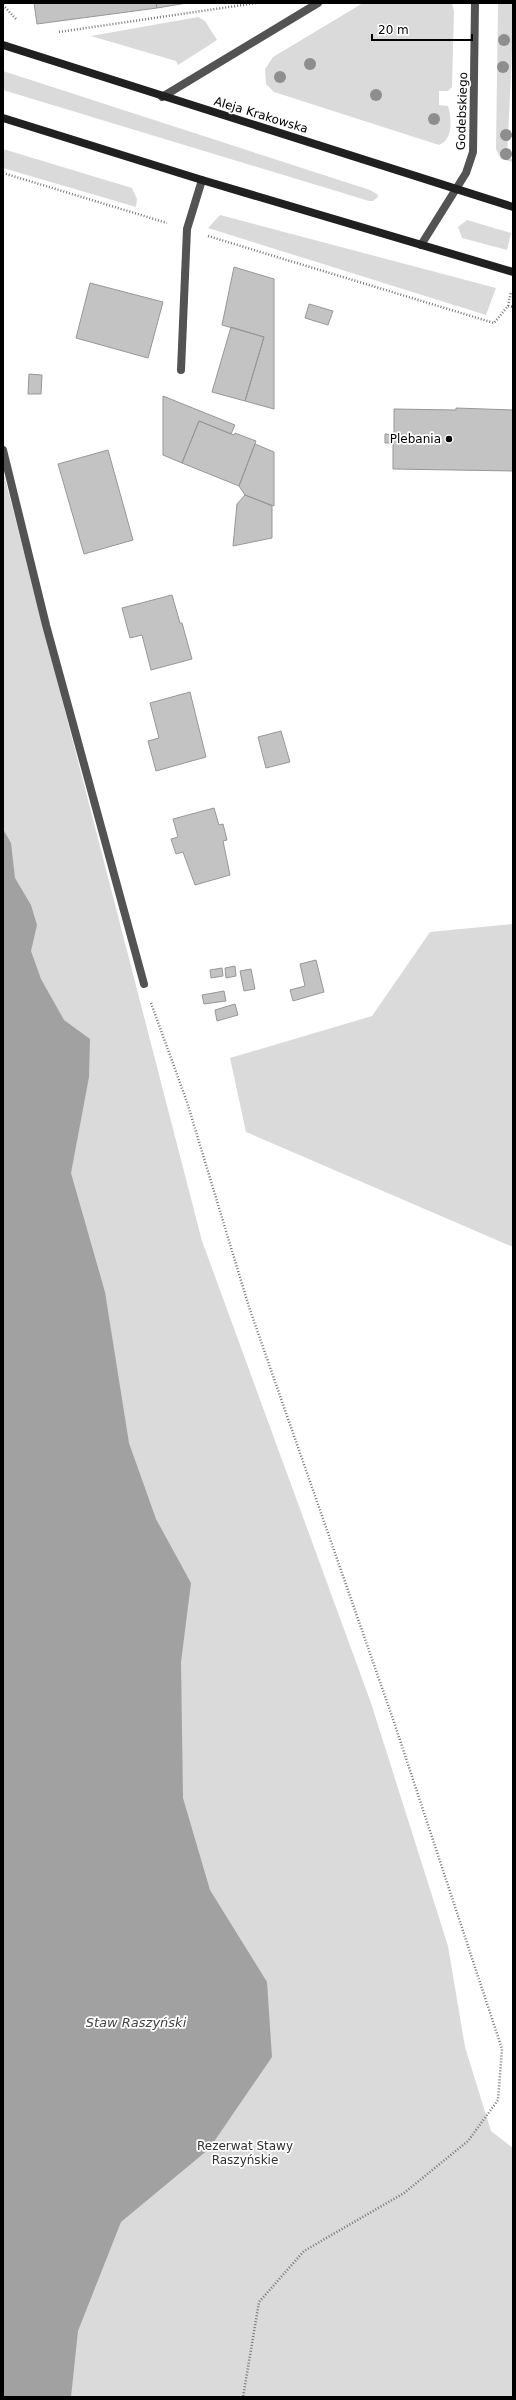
<svg xmlns="http://www.w3.org/2000/svg" width="516" height="2400" font-family="'DejaVu Sans',sans-serif">
	<rect width="100%" height="100%" fill="#fff"/>
	<path fill="#dadada" d="M363,3H452L454,12L452,87L448,91H439V105L448,106C452,118 453,140 439,145L274,92L266,84L265,69L273,57Z
		M498,3H513C513,55 509,106 507,158L513,159V162L501,159L496,149Z
		M198,17L205,21L217,40L178,65L176,61L91,36Z
		M3,71L370,190L377,194L378,197L373,201H369L3,90Z
		M3,149L132,188L137,199L136,207L3,168Z
		M220,215L496,288L486,315L208,228Z
		M467,220L511,233L507,250L462,238L458,227Z
		M3,471L202,1241L371,1703L448,1946L465,2047L491,2131L513,2148V2397H3Z
		M513,924V1247L246,1132L230,1058L372,1016L430,932Z"/>
	<path fill="#a1a1a1" d="M3,829L11,843L15,878L31,905L37,925L31,951L41,979L64,1020L90,1039L89,1077L71,1173L105,1292L129,1443L156,1519L191,1583L181,1662L183,1798L210,1890L267,1982L272,2057L209,2149L121,2222L78,2331L71,2397H3Z"/>
	<path fill="#c3c3c3" stroke="#979797" d="M34,3H156L157,8L37,24Z
		M156,3H187L157,8Z
		M234,267L274,279V409L245,401L264,337L222,325Z
		M90,283L163,302L148,358L76,338Z
		M309,304L333,311L328,325L305,318Z
		M231,327L264,337L245,401L212,392Z
		M29,374L42,375L41,394H28Z
		M163,396L235,425L231,434L199,421L182,463L163,455Z
		M456,408L513,410V471L393,469V443H385V434L394,435V409L456,410Z
		M199,421L234,435L235,433L256,441L239,486L182,463Z
		M255,444L274,452V506L245,495L239,486Z
		M108,450L133,540L84,554L58,464Z
		M245,495L272,506V538L233,546L237,504Z
		M172,595L180,623H182L192,659L151,670L142,635L130,638L122,608Z
		M190,692L206,757L156,771L148,741L159,738L150,703Z
		M281,731L290,762L266,768L258,737Z
		M214,808L219,825L223,824L227,840L223,841L230,875L195,885L183,852L176,854L171,839L178,837L173,819Z
		M316,960L324,992L293,1001L290,990L305,986L300,964Z
		M235,966L236,976L226,978L225,968Z
		M222,968L223,976L211,978L210,970Z
		M251,969L255,989L244,991L240,971Z
		M224,991L226,1001L204,1004L202,995Z
		M235,1004L238,1015L217,1021L215,1010Z"/>
	<g fill="none" stroke-linecap="round" stroke-linejoin="round">
		<path stroke="#757575" stroke-width="2.5" stroke-dasharray="1 2" stroke-linecap="butt" d="M3,5L16,19
			M59,32L256,3
			M3,173L167,223
			M208,236L494,323L508,306L511,292
			M508,306L513,307
			M151,1003L187,1102L249,1307L394,1722L502,2049L498,2100L468,2141L404,2193L304,2251L259,2302L243,2397"/>
		<path stroke="#535353" stroke-width="8" d="M181,370L187,229L202,180
			M3,450L46,625L144,984"/>
		<path stroke="#535353" stroke-width="8" d="M162,97L318,3
			M421,245L466,173L473,152L475,3"/>
		<path stroke="#202020" stroke-width="8" d="M3,45L513,207
			M3,118L202,180L513,272"/>
	</g>
	<g fill="#8e8e8e">
		<circle cx="504" cy="40" r="6"/>
		<circle cx="310" cy="64" r="6"/>
		<circle cx="503" cy="67" r="6"/>
		<circle cx="280" cy="77" r="6"/>
		<circle cx="376" cy="95" r="6"/>
		<circle cx="434" cy="119" r="6"/>
		<circle cx="506" cy="135" r="6"/>
		<circle cx="506" cy="154" r="6"/>
	</g>
	<circle fill="#000" stroke="#fff" stroke-width="1.5" cx="449" cy="439" r="4"/>
	<g text-anchor="middle" stroke-width="3.5" stroke-linejoin="round" paint-order="stroke">
		<g font-size="12" fill="#000" stroke="#fff">
			<text transform="translate(462 111) rotate(-88)" y="4">Godebskiego</text>
			<text transform="translate(261 115) rotate(17)" y="4">Aleja Krakowska</text>
		</g>
		<g font-size="12" fill="#000" stroke="#fff" text-anchor="end">
			<text x="441" y="443">Plebania</text>
		</g>
		<g font-size="12" fill="#313131" stroke="#fff">
			<text x="245" y="2150">Rezerwat Stawy<tspan x="245" dy="14">Raszyńskie</tspan></text>
		</g>
		<g font-size="13" font-style="italic" fill="#424242" stroke="#fff">
			<text x="136" y="2027">Staw Raszyński</text>
		</g>
	</g>
	<rect width="516" height="2400" fill="none" stroke="#000000" stroke-width="8"/>
	<path d="M372 34v6h100v-6" fill="none" stroke="#000000" stroke-width="2"/>
	<text x="378" y="34" font-size="12" fill="#000000" stroke="#ffffff" stroke-width="3" paint-order="stroke">20 m</text>
</svg>
